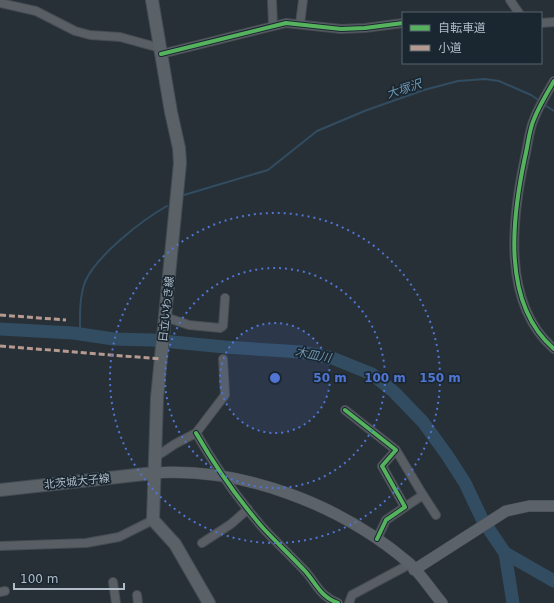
<svg xmlns="http://www.w3.org/2000/svg" width="554" height="603" font-family="'DejaVu Sans','Noto Sans JP',sans-serif">
	<rect width="100%" height="100%" fill="#273037"/>
	<g fill="none" stroke-linecap="round" stroke-linejoin="round">
		<path stroke="#324d61" stroke-width="2" d="M543,104L554,111
			M184,195L268,170L317,131L367,110L424,90L458,81L485,79L499,81L531,95L540,101
			M80,334C80,317 79,298 85,282C96,256 142,220 167,206"/>
		<path stroke="#324d61" stroke-width="13" d="M0,329L73,333L114,339L152,340L225,347L301,352L332,358L372,374L394,392L423,422L447,455L465,483L482,519L505,553L513,603
			M505,553L554,581"/>
		<defs>
			<path id="street" d="M272,0L273,25
				M510,0L519,13
				M0,3L36,11L75,31L90,35L120,37L160,48
				M541,23L554,22
				M300,24L303,0
				M161,54L286,23L341,29L365,28L403,23
				M554,81C547,93 539,106 534,119C529,130 528,145 525,157C512,218 501,303 554,349
				M165,317L189,325L220,328L223,326L225,298
				M345,410L396,450L382,466L405,507L386,520L377,539
				M196,433C215,466 238,499 263,528C277,543 292,557 306,572C317,585 321,597 338,603
				M396,450L423,495
				M154,458L175,444L196,433L225,395L223,359
				M405,507L423,495L436,515
				M202,543L231,524L248,509
				M0,546L86,543L119,537L153,520
				M113,582L116,603
				M0,592L5,591
				M137,595L138,603
				M349,603L352,595L410,564"/>
			<path id="secondary" d="M154,473C244,467 341,505 409,563C421,574 431,590 442,603
				M414,570L506,511L529,506H554"/>
			<path id="primary" d="M152,0L171,112L179,148L180,163L157,398L153,520L175,544L209,603
				M0,490L154,473"/>
		</defs>
		<use href="#street" stroke="#464c51" stroke-width="10"/>
		<use href="#secondary" stroke="#464c51" stroke-width="12"/>
		<use href="#primary" stroke="#444d53" stroke-width="14"/>
		<use href="#street" stroke="#585e64" stroke-width="8"/>
		<use href="#secondary" stroke="#5b6269" stroke-width="11"/>
		<use href="#primary" stroke="#5a6167" stroke-width="12"/>
		<path stroke="#b69a8f" stroke-width="3" stroke-dasharray="6 3" stroke-linecap="butt" d="M0,315L66,320
			M0,346L161,359"/>
		<defs>
			<path id="cycleway" d="M161,54L286,23L341,29L365,28L403,23
				M554,81C547,93 539,106 534,119C529,130 528,145 525,157C512,218 501,303 554,349
				M345,410L396,450L382,466L405,507L386,520L377,539
				M196,433C215,466 238,499 263,528C277,543 292,557 306,572C317,585 321,597 338,603"/>
		</defs>
		<use href="#cycleway" stroke="#1a2731" stroke-width="6"/>
		<use href="#cycleway" stroke="#56b35d" stroke-width="4"/>
	</g>
	<circle cx="275" cy="378" r="55" fill="#5075d3" fill-opacity=".12"/>
	<g fill="none" stroke="#5075d3" stroke-width="2" stroke-dasharray="2 4">
		<circle cx="275" cy="378" r="55"/>
		<circle cx="275" cy="378" r="110"/>
		<circle cx="275" cy="378" r="165"/>
	</g>
	<g text-anchor="middle" stroke-width="3.5" stroke-linejoin="round" paint-order="stroke">
		<g font-size="11" fill="#b0bdc9" stroke="#1a2731">
			<text transform="translate(166 309) rotate(-84)" y="4">日立いわき線</text>
			<text transform="translate(77 481) rotate(-6)" y="4">北茨城大子線</text>
		</g>
		<g font-size="12" font-style="italic" fill="#6e94ae" stroke="#1a2731">
			<text transform="translate(404 89) rotate(-18)" y="4">大塚沢</text>
			<text transform="translate(313 355) rotate(11)" y="4">木皿川</text>
		</g>
	</g>
	<circle cx="275" cy="378" r="6" fill="#5075d3" stroke="#1a2731" stroke-width="2"/>
	<g font-size="12" text-anchor="middle" font-weight="bold" fill="#5075d3" stroke="#1a2731" stroke-width="3.5" stroke-linejoin="round" paint-order="stroke">
		<text x="330" y="382">50 m</text>
		<text x="385" y="382">100 m</text>
		<text x="440" y="382">150 m</text>
	</g>
	<rect x="402" y="12" width="140" height="52" fill="#1a2731" stroke="#56636e"/>
	<rect x="410" y="25" width="20" height="6" fill="#56b35d" stroke="#56636e"/>
	<text x="438" y="32" font-size="12" fill="#b0bdc9">自転車道</text>
	<rect x="410" y="45" width="20" height="6" fill="#b69a8f" stroke="#56636e"/>
	<text x="438" y="52" font-size="12" fill="#b0bdc9">小道</text>
	<path d="M14 583v6h110v-6" fill="none" stroke="#b0bdc9" stroke-width="2"/>
	<text x="20" y="583" font-size="12" fill="#b0bdc9" stroke="#1a2731" stroke-width="3" paint-order="stroke">100 m</text>
</svg>
